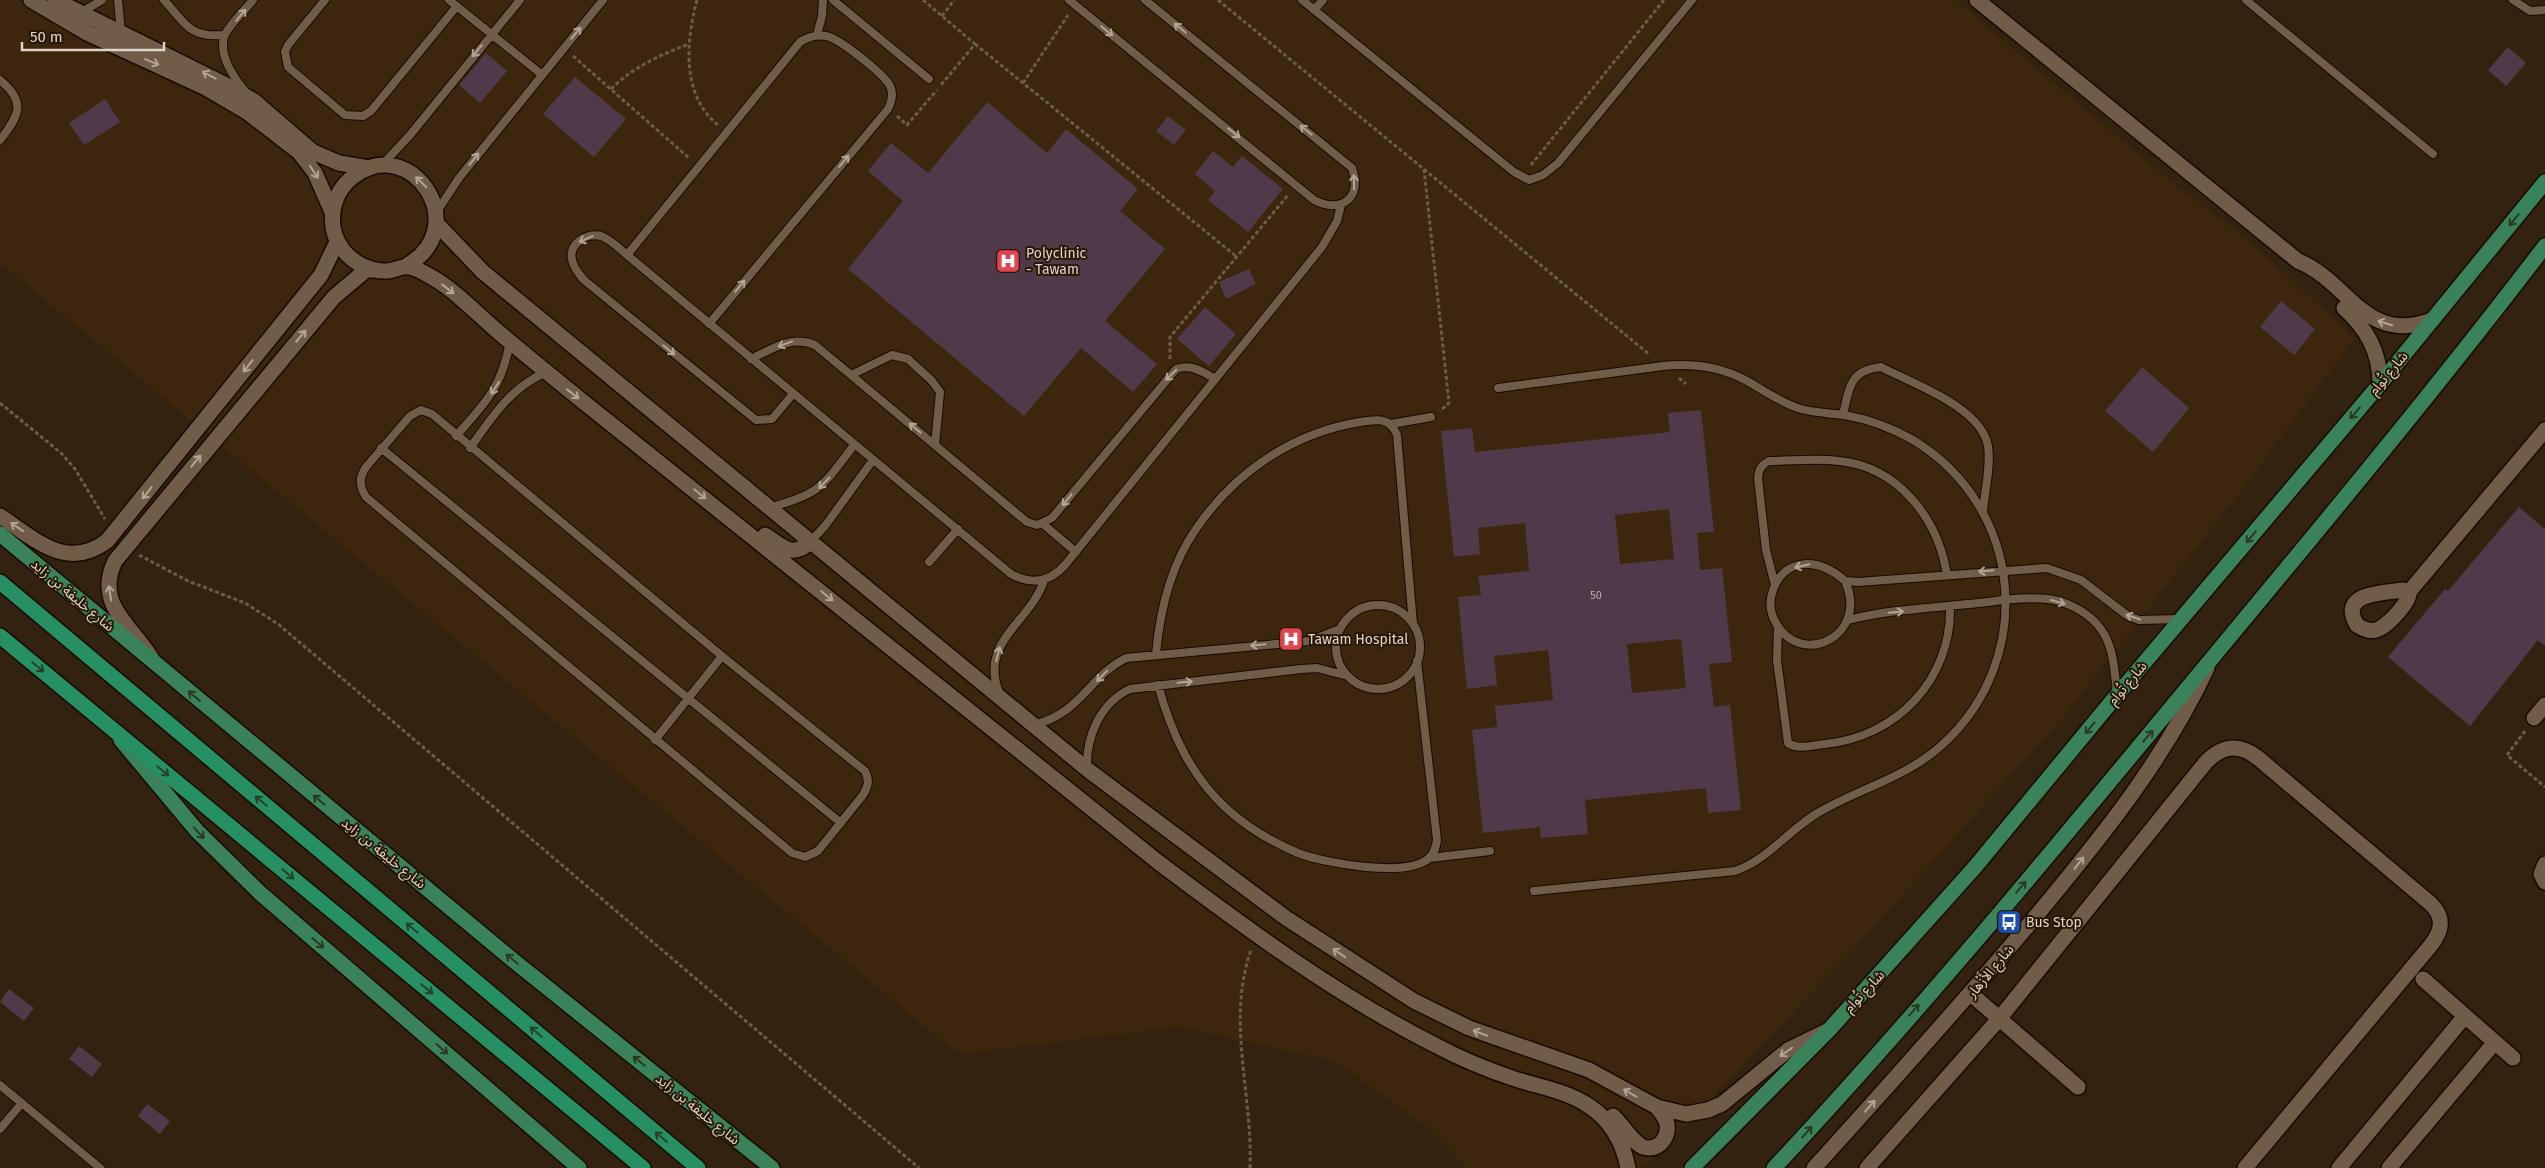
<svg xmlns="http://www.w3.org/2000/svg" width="2545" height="1168" font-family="'Fira Sans','Noto Sans Arabic',sans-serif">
	<rect width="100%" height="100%" fill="#33220f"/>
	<path fill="#3c260d" d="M0,0H1955L2172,182L2248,240L2355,338L2240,493L2062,719L1854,949L1648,1165L1641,1168H1466L1431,1130L1335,1061L1179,1027L958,1054L0,263Z"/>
	<path fill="#503a4a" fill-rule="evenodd" d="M2508,47L2526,63L2506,86L2488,70Z
		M486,53L507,71L480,103L459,85Z
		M575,77L626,119L594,157L543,114Z
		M105,99L120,122L84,145L69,123Z
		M987,102L1047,153L1066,129L1138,189L1120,211L1165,249L1105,321L1157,364L1133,392L1081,348L1024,416L848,269L903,201L868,171L891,143L928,173Z
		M1168,116L1186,130L1174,145L1156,131Z
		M1213,151L1233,167L1242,156L1283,189L1248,232L1208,200L1215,191L1195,174Z
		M1249,269L1256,284L1226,299L1219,282Z
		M2281,301L2315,329L2294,355L2260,327Z
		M1205,307L1236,334L1209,366L1177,339Z
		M2142,367L2189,408L2153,452L2105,411Z
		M1701,410L1714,532L1697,533L1700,570L1722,568L1732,662L1709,664L1714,707L1730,705L1741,810L1708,813L1706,788L1585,800L1588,834L1541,838L1540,827L1483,833L1472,730L1497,727L1495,706L1553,700L1548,650L1494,656L1497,685L1467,689L1458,597L1481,595L1478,576L1529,571L1525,523L1478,528L1480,554L1454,557L1441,431L1472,428L1475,452L1670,432L1668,413ZM1669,509L1674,559L1620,564L1615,515ZM1681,639L1686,688L1632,693L1627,644Z
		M2519,507L2545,529V646L2538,640L2470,726L2388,657L2445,589L2448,591Z
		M9,989L34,1008L24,1021L0,1002Z
		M79,1046L102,1064L92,1077L69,1059Z
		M147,1104L170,1121L160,1134L138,1116Z"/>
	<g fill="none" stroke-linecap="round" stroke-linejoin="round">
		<defs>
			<path id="service" d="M118,0L121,33
				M164,0C185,23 189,38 224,35
				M325,0L288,45L285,52L288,67L345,115L363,116L371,111L457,6
				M449,0L541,74
				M833,0L929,79
				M1069,0L1314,200C1341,214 1363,198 1352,168L1145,0
				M1302,0L1514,172L1529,180L1543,175L1558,163L1692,0
				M2246,0L2433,154
				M2513,0L2530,11L2545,10
				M1314,10L1323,0
				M80,13L102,0
				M817,35L822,16L823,0
				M0,80C27,102 19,116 0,140
				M244,90C233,76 219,56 224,37C227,27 246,9 253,0
				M382,165L410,135L520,0
				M436,213L459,178L603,0
				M627,255L800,42C808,37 816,34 826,36C839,38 885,75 890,86C894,94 892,101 888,109L709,324
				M751,359C772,349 791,335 815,345L1027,522L1037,525L1052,518L1176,369C1191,364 1201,371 1214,378
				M851,375L892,355L908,359L932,381L940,392L935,445
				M1498,388L1663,366C1693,363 1720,366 1747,381C1765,391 1781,403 1801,409C1815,413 1830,413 1844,415C1868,419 1892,428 1913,440C2024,507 2037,659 1942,745C1906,778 1857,789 1816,814C1788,831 1767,860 1735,871L1534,891
				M793,394L772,419L756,420L584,280C580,275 575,270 573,263C566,246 585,232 601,236C610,239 620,249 627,255L1011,574C1031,585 1050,582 1065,565L1322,247L1337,221L1341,205
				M421,410L432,414L722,656L865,771C870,781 868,786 863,795L818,851L805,857L792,853L366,497C359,485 359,478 366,467L410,416Z
				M1843,415C1849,389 1849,370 1881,367C1913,384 1981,407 1988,446C1991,466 1985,490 1983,511
				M1391,424L1431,417
				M456,436C486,402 501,389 510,342
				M381,448L841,823
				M470,448C493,416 509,389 546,372
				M768,508C821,494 822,487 854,445
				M1043,524L1076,552
				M810,542L825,526L873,460
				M929,562L958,529
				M1845,581C1870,637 1800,668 1776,623C1770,613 1769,601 1773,590C1786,555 1822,559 1845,581L1858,582L2047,568L2081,580L2128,616L2139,620L2179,619
				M1775,585L1766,550L1758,478C1759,469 1761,465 1769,461C1792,461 1816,458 1839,461C1899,467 1938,519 1947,575
				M1336 647a42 42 0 1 1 84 0a42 42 0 1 1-84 0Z
				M1848,620C1887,610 1929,608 1968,604C1994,602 2022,596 2048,599C2065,601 2083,610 2095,622C2114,641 2114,668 2117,693
				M1778,627L1777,660L1788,743C1797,750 1814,745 1825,744C1897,737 1952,679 1950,606
				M1156,654C1160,610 1170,566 1196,529C1234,473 1292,433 1360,422C1377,419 1390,417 1397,435L1413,624
				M1158,685C1171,732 1190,775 1227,809C1248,828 1272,842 1298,853C1323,863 1410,879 1430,857C1435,852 1436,846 1437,840L1417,661
				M1000,695C977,641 1031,623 1044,580
				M1033,725C1081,714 1088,677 1126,658L1309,641L1340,629
				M655,740L722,656
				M1087,768C1086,737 1100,703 1130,689L1301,669L1317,668L1348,676
				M1430,858L1490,851
				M0,1085L100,1168
				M0,1129L22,1103"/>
			<path id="minor" d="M2403,590L2409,592C2411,601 2386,628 2376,630C2369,632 2363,629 2357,625C2337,592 2385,593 2403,590Z
				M2409,592L2545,430
				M2534,718L2545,705
				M2545,864L2541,874L2545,882
				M2423,979L2513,1058
				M1971,994L2078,1087
				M1814,1168C1891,1083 1967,998 2041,910C2104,834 2165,758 2207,668
				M1867,1168L1999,1019L2206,762C2223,745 2239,743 2258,758L2431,904C2445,918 2442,931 2431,945L2245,1168
				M2339,1168L2465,1016
				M2389,1168L2495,1042"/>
			<path id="tertiary" d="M31,0L87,33L206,88L247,112L299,152L315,173L332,212
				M55,0L232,88L254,101L313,152L339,163L369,168
				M1977,0L2298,261C2350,282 2364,345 2432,320
				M436,223L483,272L1088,770L1286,918L1414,1001L1469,1028L1589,1070L1657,1107L1686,1114L1708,1110L1722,1104L1788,1050L1829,1030
				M406,266C475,227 411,133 354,176C331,193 325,227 343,250C354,264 371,272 388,271C395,270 402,266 407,267C412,267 421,271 426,274C452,287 474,311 496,330C524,354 553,377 581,400C775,553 966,708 1158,862C1247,929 1336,995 1435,1045C1461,1059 1488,1070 1515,1079C1540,1087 1567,1091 1589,1106C1612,1121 1623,1142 1628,1168
				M2344,308C2367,329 2380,352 2380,384
				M0,516C34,538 66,572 107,541L321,275L337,242
				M765,535C782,546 792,559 810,542
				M152,659C132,625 94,605 115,561L334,297L366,270H376
				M1613,1116C1622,1124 1632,1142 1643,1147C1658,1152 1669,1138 1667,1124C1666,1118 1661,1112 1657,1107"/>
			<path id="primary" d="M0,534L514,961L772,1168
				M121,740L197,831L260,893L579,1168
				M1692,1168L1829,1030L1975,867L2117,695L2380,384L2545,182
				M1774,1168C1917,1015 2051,853 2184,692C2306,545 2429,398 2545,246"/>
			<path id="trunk" d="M0,582L698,1168
				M0,636L643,1168"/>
		</defs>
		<use href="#service" stroke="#1a0b00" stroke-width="10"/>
		<use href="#minor" stroke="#1a0b00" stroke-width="18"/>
		<use href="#tertiary" stroke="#1a0b00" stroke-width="18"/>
		<use href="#primary" stroke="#1a0b00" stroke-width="18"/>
		<use href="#trunk" stroke="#1a0b00" stroke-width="18"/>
		<path stroke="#6b5c4b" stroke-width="3" stroke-dasharray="4 2.5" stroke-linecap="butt" d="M697,0C686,41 681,95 718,125
			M923,0L975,44L941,85
			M1218,0L1650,355
			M942,16L954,0
			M975,44L1237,257
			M573,56L689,158
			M1023,83L1068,15
			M611,89C633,67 660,55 689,44
			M897,116L907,125L937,90
			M1531,165L1664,0
			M1424,169L1449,403L1440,411
			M1170,359V337L1288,195
			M1679,378L1686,384
			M0,403L61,453L75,469L105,519
			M139,555L188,581L245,603L278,624L919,1168
			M2525,731L2507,755L2545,787
			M1250,1168C1253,1095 1226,1021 1251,950"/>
		<use href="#service" stroke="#705c48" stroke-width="8"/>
		<use href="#minor" stroke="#705c48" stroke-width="15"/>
		<use href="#tertiary" stroke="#705c48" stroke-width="15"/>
		<use href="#primary" stroke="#39825c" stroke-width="15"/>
		<use href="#trunk" stroke="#268f63" stroke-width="15"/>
	</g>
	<defs><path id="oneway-shaft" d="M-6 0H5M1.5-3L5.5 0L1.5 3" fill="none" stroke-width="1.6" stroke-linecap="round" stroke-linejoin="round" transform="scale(1.25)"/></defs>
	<g stroke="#b3a495">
		<use href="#oneway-shaft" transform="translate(241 15) rotate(-51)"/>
		<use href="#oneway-shaft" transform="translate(1180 28) rotate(-141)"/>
		<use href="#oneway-shaft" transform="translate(1107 31) rotate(39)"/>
		<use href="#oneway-shaft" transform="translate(576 33) rotate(-50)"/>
		<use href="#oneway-shaft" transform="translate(477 51) rotate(129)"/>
		<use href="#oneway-shaft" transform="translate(152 62) rotate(23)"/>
		<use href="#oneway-shaft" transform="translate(209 75) rotate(-152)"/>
		<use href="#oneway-shaft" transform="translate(1306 130) rotate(-141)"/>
		<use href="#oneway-shaft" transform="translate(1234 133) rotate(39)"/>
		<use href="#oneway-shaft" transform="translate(474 159) rotate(-52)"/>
		<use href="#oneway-shaft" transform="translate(844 161) rotate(-50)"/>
		<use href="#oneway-shaft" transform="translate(314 172) rotate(57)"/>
		<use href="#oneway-shaft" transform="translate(421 182) rotate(-135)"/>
		<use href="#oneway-shaft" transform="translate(1354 182) rotate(-91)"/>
		<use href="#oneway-shaft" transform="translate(586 239) rotate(156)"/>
		<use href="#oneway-shaft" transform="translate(740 286) rotate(-50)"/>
		<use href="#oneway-shaft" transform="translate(448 289) rotate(38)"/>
		<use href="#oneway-shaft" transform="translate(2385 323) rotate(-163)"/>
		<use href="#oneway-shaft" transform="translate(301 336) rotate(-50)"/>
		<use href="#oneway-shaft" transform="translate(785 344) rotate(159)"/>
		<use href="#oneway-shaft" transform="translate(669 350) rotate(39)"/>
		<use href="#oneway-shaft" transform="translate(248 366) rotate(128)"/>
		<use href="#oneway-shaft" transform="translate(1171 375) rotate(136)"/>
		<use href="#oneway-shaft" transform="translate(495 388) rotate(123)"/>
		<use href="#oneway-shaft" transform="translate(573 394) rotate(38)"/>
		<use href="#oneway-shaft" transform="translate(915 428) rotate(-140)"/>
		<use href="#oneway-shaft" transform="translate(196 461) rotate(-50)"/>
		<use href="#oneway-shaft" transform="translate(824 483) rotate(134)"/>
		<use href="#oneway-shaft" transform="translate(147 493) rotate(129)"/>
		<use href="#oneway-shaft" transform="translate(700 494) rotate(39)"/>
		<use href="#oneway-shaft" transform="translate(1067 500) rotate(129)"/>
		<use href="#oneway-shaft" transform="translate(17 527) rotate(-146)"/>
		<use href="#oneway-shaft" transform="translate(1802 566) rotate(167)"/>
		<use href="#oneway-shaft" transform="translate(1986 571) rotate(175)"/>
		<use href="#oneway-shaft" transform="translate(110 593) rotate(-98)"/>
		<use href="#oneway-shaft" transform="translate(827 596) rotate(39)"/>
		<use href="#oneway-shaft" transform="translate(2058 602) rotate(15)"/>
		<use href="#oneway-shaft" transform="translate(1896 612) rotate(-5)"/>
		<use href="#oneway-shaft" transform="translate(2133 617) rotate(-161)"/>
		<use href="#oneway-shaft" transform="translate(1258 645) rotate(175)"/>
		<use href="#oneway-shaft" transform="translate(998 654) rotate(-75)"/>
		<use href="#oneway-shaft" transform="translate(1102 676) rotate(134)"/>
		<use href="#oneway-shaft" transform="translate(1185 682) rotate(-6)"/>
		<use href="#oneway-shaft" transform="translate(2079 863) rotate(-52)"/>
		<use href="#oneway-shaft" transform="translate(1339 953) rotate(-146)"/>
		<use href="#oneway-shaft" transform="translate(1480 1033) rotate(-159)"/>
		<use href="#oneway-shaft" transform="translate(1786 1052) rotate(145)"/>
		<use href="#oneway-shaft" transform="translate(1630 1093) rotate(-150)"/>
		<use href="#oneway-shaft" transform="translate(1870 1106) rotate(-48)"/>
	</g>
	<g stroke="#2e3820">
		<use href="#oneway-shaft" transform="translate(2514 220) rotate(129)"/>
		<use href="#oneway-shaft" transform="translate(2355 413) rotate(130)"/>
		<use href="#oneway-shaft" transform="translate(2251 537) rotate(130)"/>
		<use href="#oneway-shaft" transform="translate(194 696) rotate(-140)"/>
		<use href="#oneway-shaft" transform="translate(2090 728) rotate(129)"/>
		<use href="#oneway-shaft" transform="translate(2148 736) rotate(-50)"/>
		<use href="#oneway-shaft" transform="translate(319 800) rotate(-141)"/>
		<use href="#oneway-shaft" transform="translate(199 833) rotate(47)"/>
		<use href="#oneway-shaft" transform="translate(2021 887) rotate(-50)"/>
		<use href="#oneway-shaft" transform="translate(318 943) rotate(41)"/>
		<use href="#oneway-shaft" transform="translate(512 959) rotate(-141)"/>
		<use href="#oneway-shaft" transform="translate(1914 1010) rotate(-49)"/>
		<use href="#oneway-shaft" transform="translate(442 1049) rotate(41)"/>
		<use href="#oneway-shaft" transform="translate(639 1061) rotate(-141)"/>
		<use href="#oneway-shaft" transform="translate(1807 1132) rotate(-48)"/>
	</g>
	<g stroke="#284227">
		<use href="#oneway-shaft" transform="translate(38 667) rotate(39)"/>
		<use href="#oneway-shaft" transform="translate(163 771) rotate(40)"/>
		<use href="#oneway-shaft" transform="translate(261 801) rotate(-140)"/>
		<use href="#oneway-shaft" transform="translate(288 874) rotate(40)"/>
		<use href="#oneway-shaft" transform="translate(412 928) rotate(-140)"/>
		<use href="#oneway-shaft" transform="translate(427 989) rotate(40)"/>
		<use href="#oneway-shaft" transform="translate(536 1032) rotate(-140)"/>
		<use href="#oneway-shaft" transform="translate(661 1137) rotate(-140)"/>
	</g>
	<defs>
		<symbol id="hospital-square" viewBox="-11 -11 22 22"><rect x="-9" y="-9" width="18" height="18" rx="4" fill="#e0444e" stroke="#291806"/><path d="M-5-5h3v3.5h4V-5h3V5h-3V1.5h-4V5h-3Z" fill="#fff"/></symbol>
		<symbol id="bus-square" viewBox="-11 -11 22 22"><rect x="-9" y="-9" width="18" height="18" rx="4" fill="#1a4fb4" stroke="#291806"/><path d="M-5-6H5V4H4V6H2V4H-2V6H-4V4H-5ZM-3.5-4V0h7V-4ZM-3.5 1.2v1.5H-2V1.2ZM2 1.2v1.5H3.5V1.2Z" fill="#fff"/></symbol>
	</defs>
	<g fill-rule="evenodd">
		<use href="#hospital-square" x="994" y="247" width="28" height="28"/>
		<use href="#hospital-square" x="1277" y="625" width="28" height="28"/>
		<use href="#bus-square" x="1995" y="908" width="28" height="28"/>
	</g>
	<g text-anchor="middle" stroke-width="4" stroke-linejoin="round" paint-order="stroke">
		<g font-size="11" fill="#bcaea9">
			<text x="1596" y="599">50</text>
		</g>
		<g font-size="14" fill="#e0d4c9" stroke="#291806" text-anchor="start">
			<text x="1026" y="258">Polyclinic<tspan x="1026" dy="16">- Tawam</tspan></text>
			<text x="1308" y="644">Tawam Hospital</text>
			<text x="2026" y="927">Bus Stop</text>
		</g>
		<g font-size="14" fill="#e0d4c9" stroke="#291806">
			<text transform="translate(2388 373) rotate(-50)" y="5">شارع تُوام</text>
			<text transform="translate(73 595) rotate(40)" y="5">شارع خليفة بن زايد</text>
			<text transform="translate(2127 683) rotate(-50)" y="5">شارع تُوام</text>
			<text transform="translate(384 853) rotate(39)" y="5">شارع خليفة بن زايد</text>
			<text transform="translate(1990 971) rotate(-50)" y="5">شارع الأَزْهار</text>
			<text transform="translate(1864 991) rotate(-47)" y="5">شارع تُوام</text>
			<text transform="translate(698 1109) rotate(39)" y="5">شارع خليفة بن زايد</text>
		</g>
	</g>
	<path d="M22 42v8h142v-8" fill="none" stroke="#e0d4c9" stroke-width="2.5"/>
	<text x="30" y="42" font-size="15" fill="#e0d4c9" stroke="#291806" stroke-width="4" paint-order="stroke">50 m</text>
</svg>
